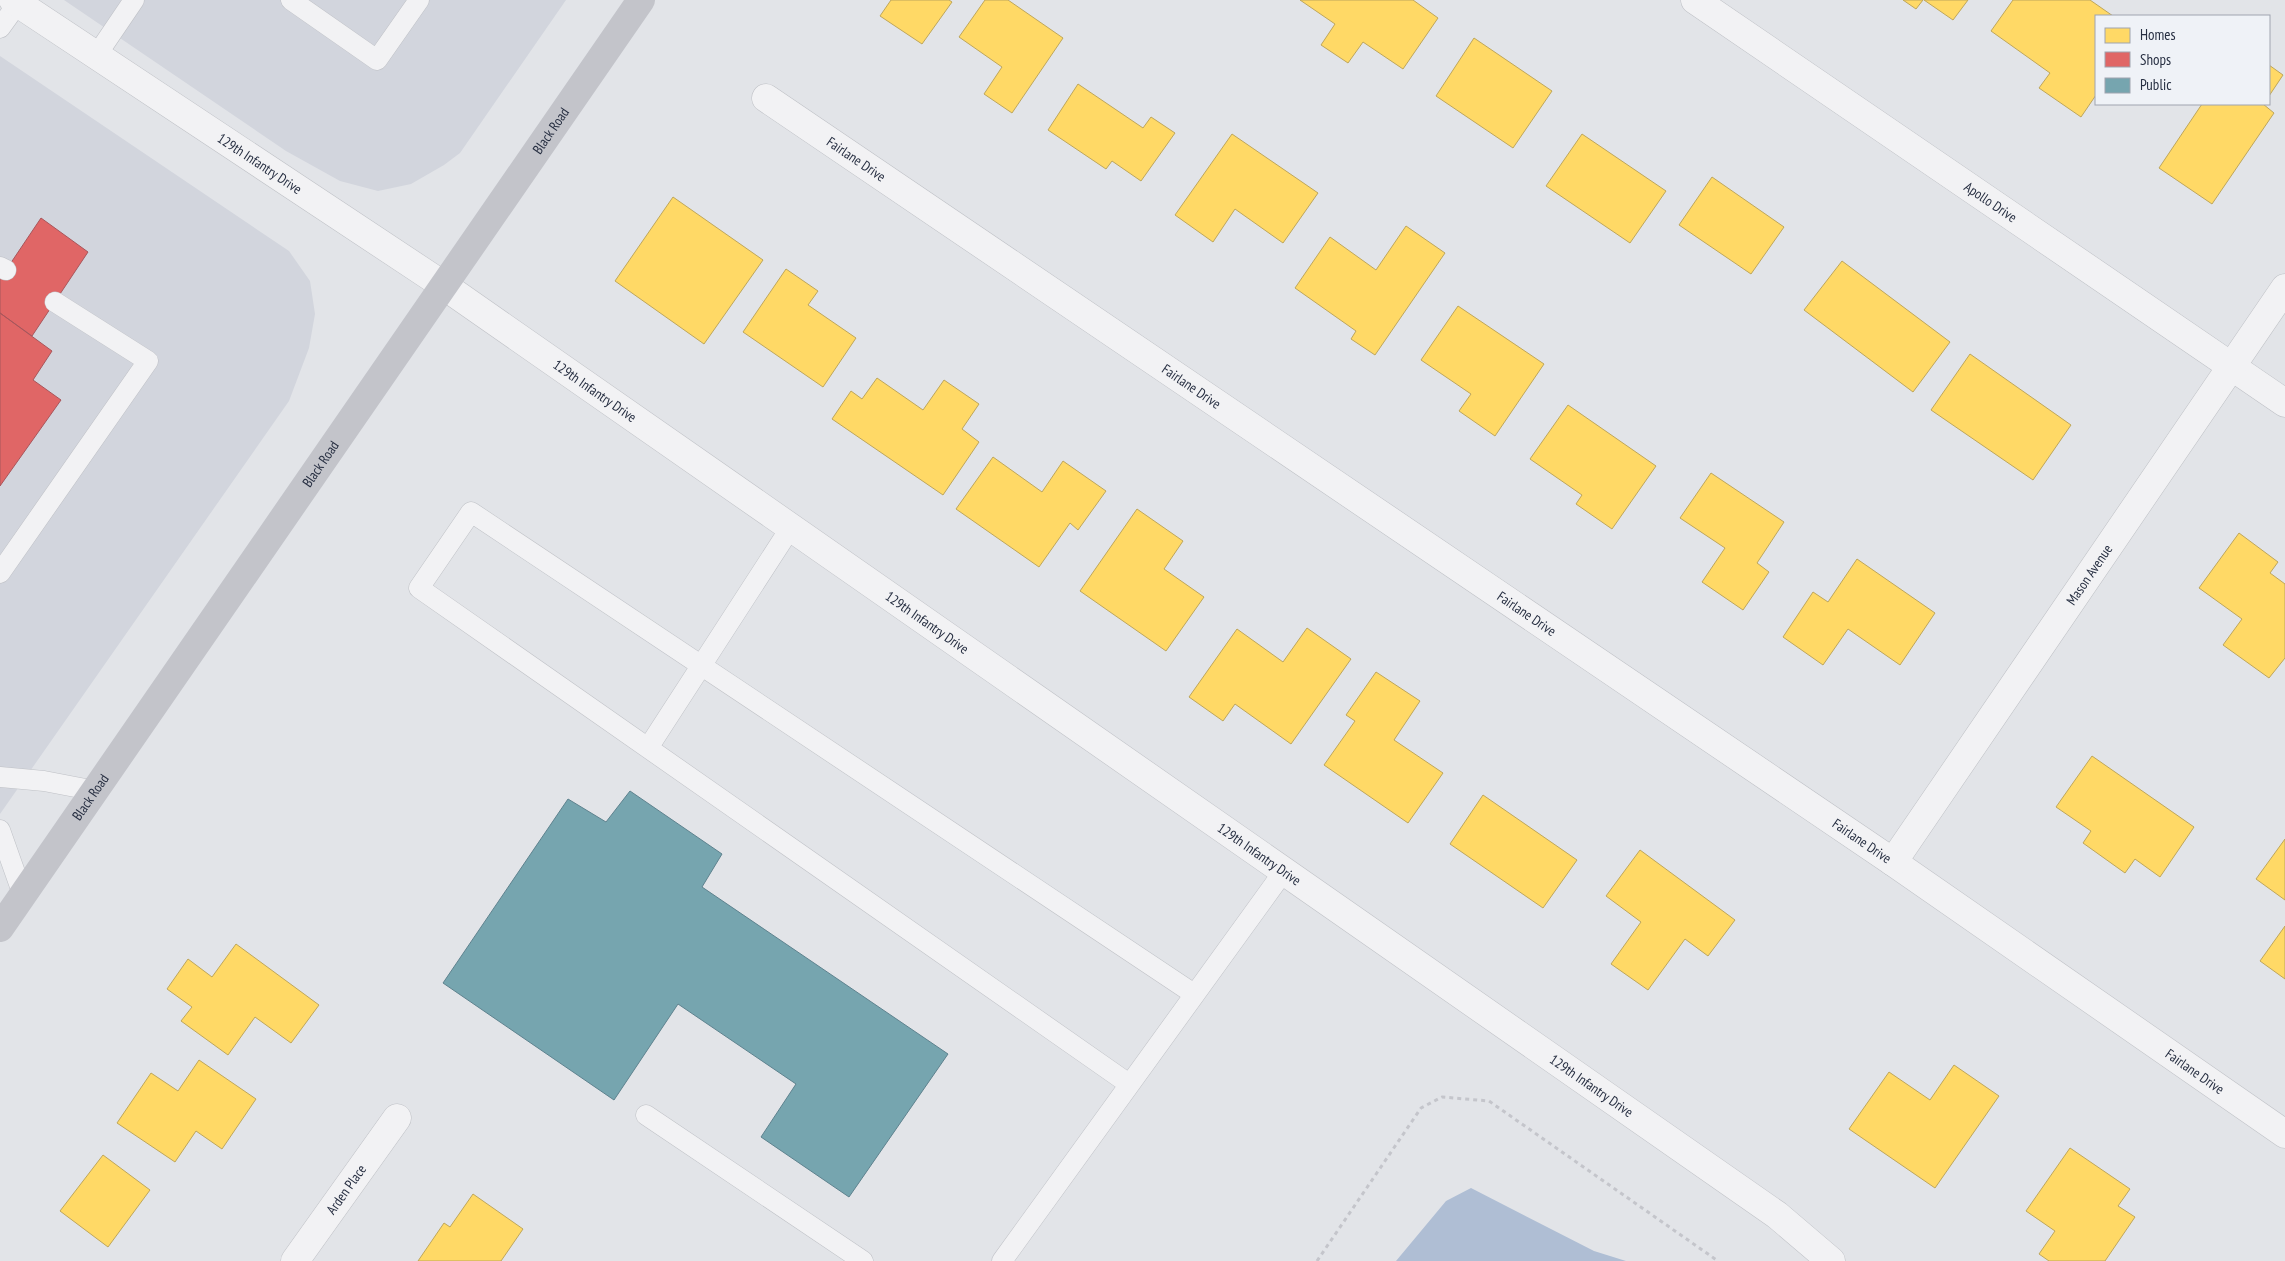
<svg xmlns="http://www.w3.org/2000/svg" width="2285" height="1261" font-family="'PT Sans Narrow',sans-serif">
	<rect width="100%" height="100%" fill="#e2e4e8"/>
	<path fill="#d2d5dd" d="M64,0H566L460,153L444,165L411,184L378,191L340,181L286,151Z
		M0,56L289,251L310,281L315,314L309,348L289,401L0,814Z"/>
	<path fill="#afbed4" d="M1471,1188L1594,1251L1626,1261H1396L1446,1201Z"/>
	<path fill="#ffd966" stroke="#bea65b" d="M891,0H949L952,2L922,44L880,16Z
		M985,0H1008L1063,38L1012,113L984,94L1002,67L959,37Z
		M1300,0H1413L1438,18L1403,69L1363,42L1348,63L1321,45L1335,24Z
		M1903,0H1923L1916,9Z
		M1924,0H1968L1953,20Z
		M2013,0H2090L2113,16H2096V95L2081,117L2039,88L2050,73L1991,31Z
		M1474,38L1552,91L1513,148L1436,96Z
		M2269,65L2283,75L2269,96Z
		M1078,84L1143,128L1151,117L1175,133L1141,181L1112,161L1106,169L1048,130Z
		M2202,104H2263L2274,113L2212,204L2159,168Z
		M1232,134L1318,193L1283,243L1235,209L1213,242L1175,215Z
		M1582,134L1666,191L1630,243L1546,186Z
		M1712,177L1784,227L1751,274L1679,225Z
		M673,197L763,260L704,344L615,281Z
		M1406,226L1445,253L1375,355L1351,339L1356,331L1295,288L1330,237L1376,270Z
		M1842,261L1950,342L1913,392L1804,310Z
		M786,269L818,291L808,305L856,338L823,387L743,332Z
		M1458,306L1544,364L1495,436L1459,411L1471,394L1421,360Z
		M1970,354L2071,425L2033,480L1931,410Z
		M877,378L923,410L944,380L979,404L962,429L979,442L943,495L832,419L851,391L862,399Z
		M1568,405L1656,466L1612,529L1576,504L1582,495L1530,459Z
		M993,457L1042,492L1063,461L1106,491L1078,530L1070,523L1039,567L956,509Z
		M1711,473L1784,522L1757,563L1769,572L1743,610L1702,582L1725,548L1680,518Z
		M1137,509L1183,541L1164,569L1204,597L1166,651L1080,591Z
		M2239,533L2278,562L2270,573L2285,584V658L2269,678L2223,645L2242,619L2199,588Z
		M1857,559L1935,613L1900,665L1848,629L1823,665L1783,637L1813,592L1828,602Z
		M1307,628L1351,659L1291,744L1235,704L1223,721L1189,697L1237,629L1283,662Z
		M1376,672L1420,701L1394,740L1443,773L1408,823L1324,765L1355,721L1346,715Z
		M2092,756L2194,827L2160,877L2135,859L2125,873L2083,843L2091,831L2056,807Z
		M1483,795L1577,860L1543,908L1450,844Z
		M2285,839V900L2256,879Z
		M1640,850L1735,920L1708,956L1685,939L1648,990L1611,964L1641,922L1606,896Z
		M2285,926V979L2260,961Z
		M236,944L319,1005L291,1043L255,1017L228,1055L181,1021L192,1007L167,989L188,959L212,977Z
		M199,1060L256,1099L222,1149L196,1131L175,1162L117,1123L151,1073L178,1091Z
		M1954,1065L1999,1096L1935,1188L1849,1129L1889,1072L1930,1100Z
		M2070,1148L2130,1189L2118,1206L2135,1217L2105,1261H2049L2039,1254L2055,1231L2026,1211Z
		M103,1155L150,1190L108,1247L60,1211Z
		M473,1194L523,1229L501,1261H418L444,1223L450,1227Z"/>
	<path fill="#e06666" stroke="#a8565b" d="M41,218L88,252L32,336L0,313V279Z
		M0,313L52,351L33,380L61,400L0,486Z"/>
	<path fill="#76a5af" stroke="#5e828e" d="M630,791L722,854L702,887L948,1054L849,1197L761,1137L796,1084L678,1004L614,1100L443,983L568,799L606,822Z"/>
	<g fill="none" stroke-linecap="round" stroke-linejoin="round">
		<defs>
			<path id="service" d="M291,0L377,60L419,0
				M0,28L18,3
				M96,56L134,0
				M0,267L6,270
				M0,573L148,361L55,302
				M648,748L791,527
				M0,777L44,781L96,791
				M0,830L23,895
				M1129,1084L419,588L471,512L1194,994
				M646,1115L863,1261
				M1002,1261L1284,871"/>
			<g id="minor">
				<path id="s1" d="M1695,0L2285,403"/>
				<path id="s2" d="M766,98L1893,862L2285,1134"/>
				<path id="s3" d="M1893,862L2285,288"/>
				<path id="s4" d="M295,1261L397,1118"/>
			</g>
			<g id="tertiary">
				<path id="s5" d="M13,0L443,285L1777,1215L1831,1261"/>
			</g>
		</defs>
		<use href="#service" stroke="#bfc1c6" stroke-width="21"/>
		<use href="#minor" stroke="#bfc1c6" stroke-width="29"/>
		<use href="#tertiary" stroke="#bfc1c6" stroke-width="29"/>
		<path stroke="#c4c5cb" stroke-width="3" stroke-dasharray="4 4" stroke-linecap="butt" d="M1317,1261L1421,1108L1442,1097L1489,1101L1718,1261"/>
		<use href="#service" stroke="#f2f2f4" stroke-width="20"/>
		<use href="#minor" stroke="#f2f2f4" stroke-width="28"/>
		<use href="#tertiary" stroke="#f2f2f4" stroke-width="28"/>
		<path stroke="#c3c4ca" stroke-width="28" id="s6" d="M0,928L641,0"/>
	</g>
	<g text-anchor="middle" stroke-width="5" stroke-linejoin="round" paint-order="stroke">
		<g font-size="14" fill="#272f42" stroke="#eff2f7">
			<text dy="5" stroke="none"><textPath href="#s6" startOffset="969">Black Road</textPath></text>
			<text dy="5" stroke="none"><textPath href="#s2" startOffset="109">Fairlane Drive</textPath></text>
			<text dy="5" stroke="none"><textPath href="#s5" startOffset="296">129th Infantry Drive</textPath></text>
			<text dy="5" stroke="none"><textPath href="#s1" startOffset="358">Apollo Drive</textPath></text>
			<text dy="5" stroke="none"><textPath href="#s2" startOffset="514">Fairlane Drive</textPath></text>
			<text dy="5" stroke="none"><textPath href="#s5" startOffset="701">129th Infantry Drive</textPath></text>
			<text dy="5" stroke="none"><textPath href="#s6" startOffset="564">Black Road</textPath></text>
			<text dy="5" stroke="none"><textPath href="#s3" startOffset="348">Mason Avenue</textPath></text>
			<text dy="5" stroke="none"><textPath href="#s2" startOffset="919">Fairlane Drive</textPath></text>
			<text dy="5" stroke="none"><textPath href="#s5" startOffset="1106">129th Infantry Drive</textPath></text>
			<text dy="5" stroke="none"><textPath href="#s6" startOffset="159">Black Road</textPath></text>
			<text dy="5" stroke="none"><textPath href="#s2" startOffset="1324">Fairlane Drive</textPath></text>
			<text dy="5" stroke="none"><textPath href="#s5" startOffset="1511">129th Infantry Drive</textPath></text>
			<text dy="5" stroke="none"><textPath href="#s2" startOffset="1729">Fairlane Drive</textPath></text>
			<text dy="5" stroke="none"><textPath href="#s5" startOffset="1916">129th Infantry Drive</textPath></text>
			<text dy="5" stroke="none"><textPath href="#s4" startOffset="88">Arden Place</textPath></text>
		</g>
	</g>
	<rect x="2095" y="15" width="175" height="90" fill="#eff2f7" stroke="#9fa4af"/>
	<rect x="2105" y="28" width="25" height="15" fill="#ffd966" stroke="#9fa4af"/>
	<text x="2140" y="40" font-size="15" fill="#272f42">Homes</text>
	<rect x="2105" y="52" width="25" height="15" fill="#e06666" stroke="#9fa4af"/>
	<text x="2140" y="65" font-size="15" fill="#272f42">Shops</text>
	<rect x="2105" y="78" width="25" height="15" fill="#76a5af" stroke="#9fa4af"/>
	<text x="2140" y="90" font-size="15" fill="#272f42">Public</text>
</svg>
